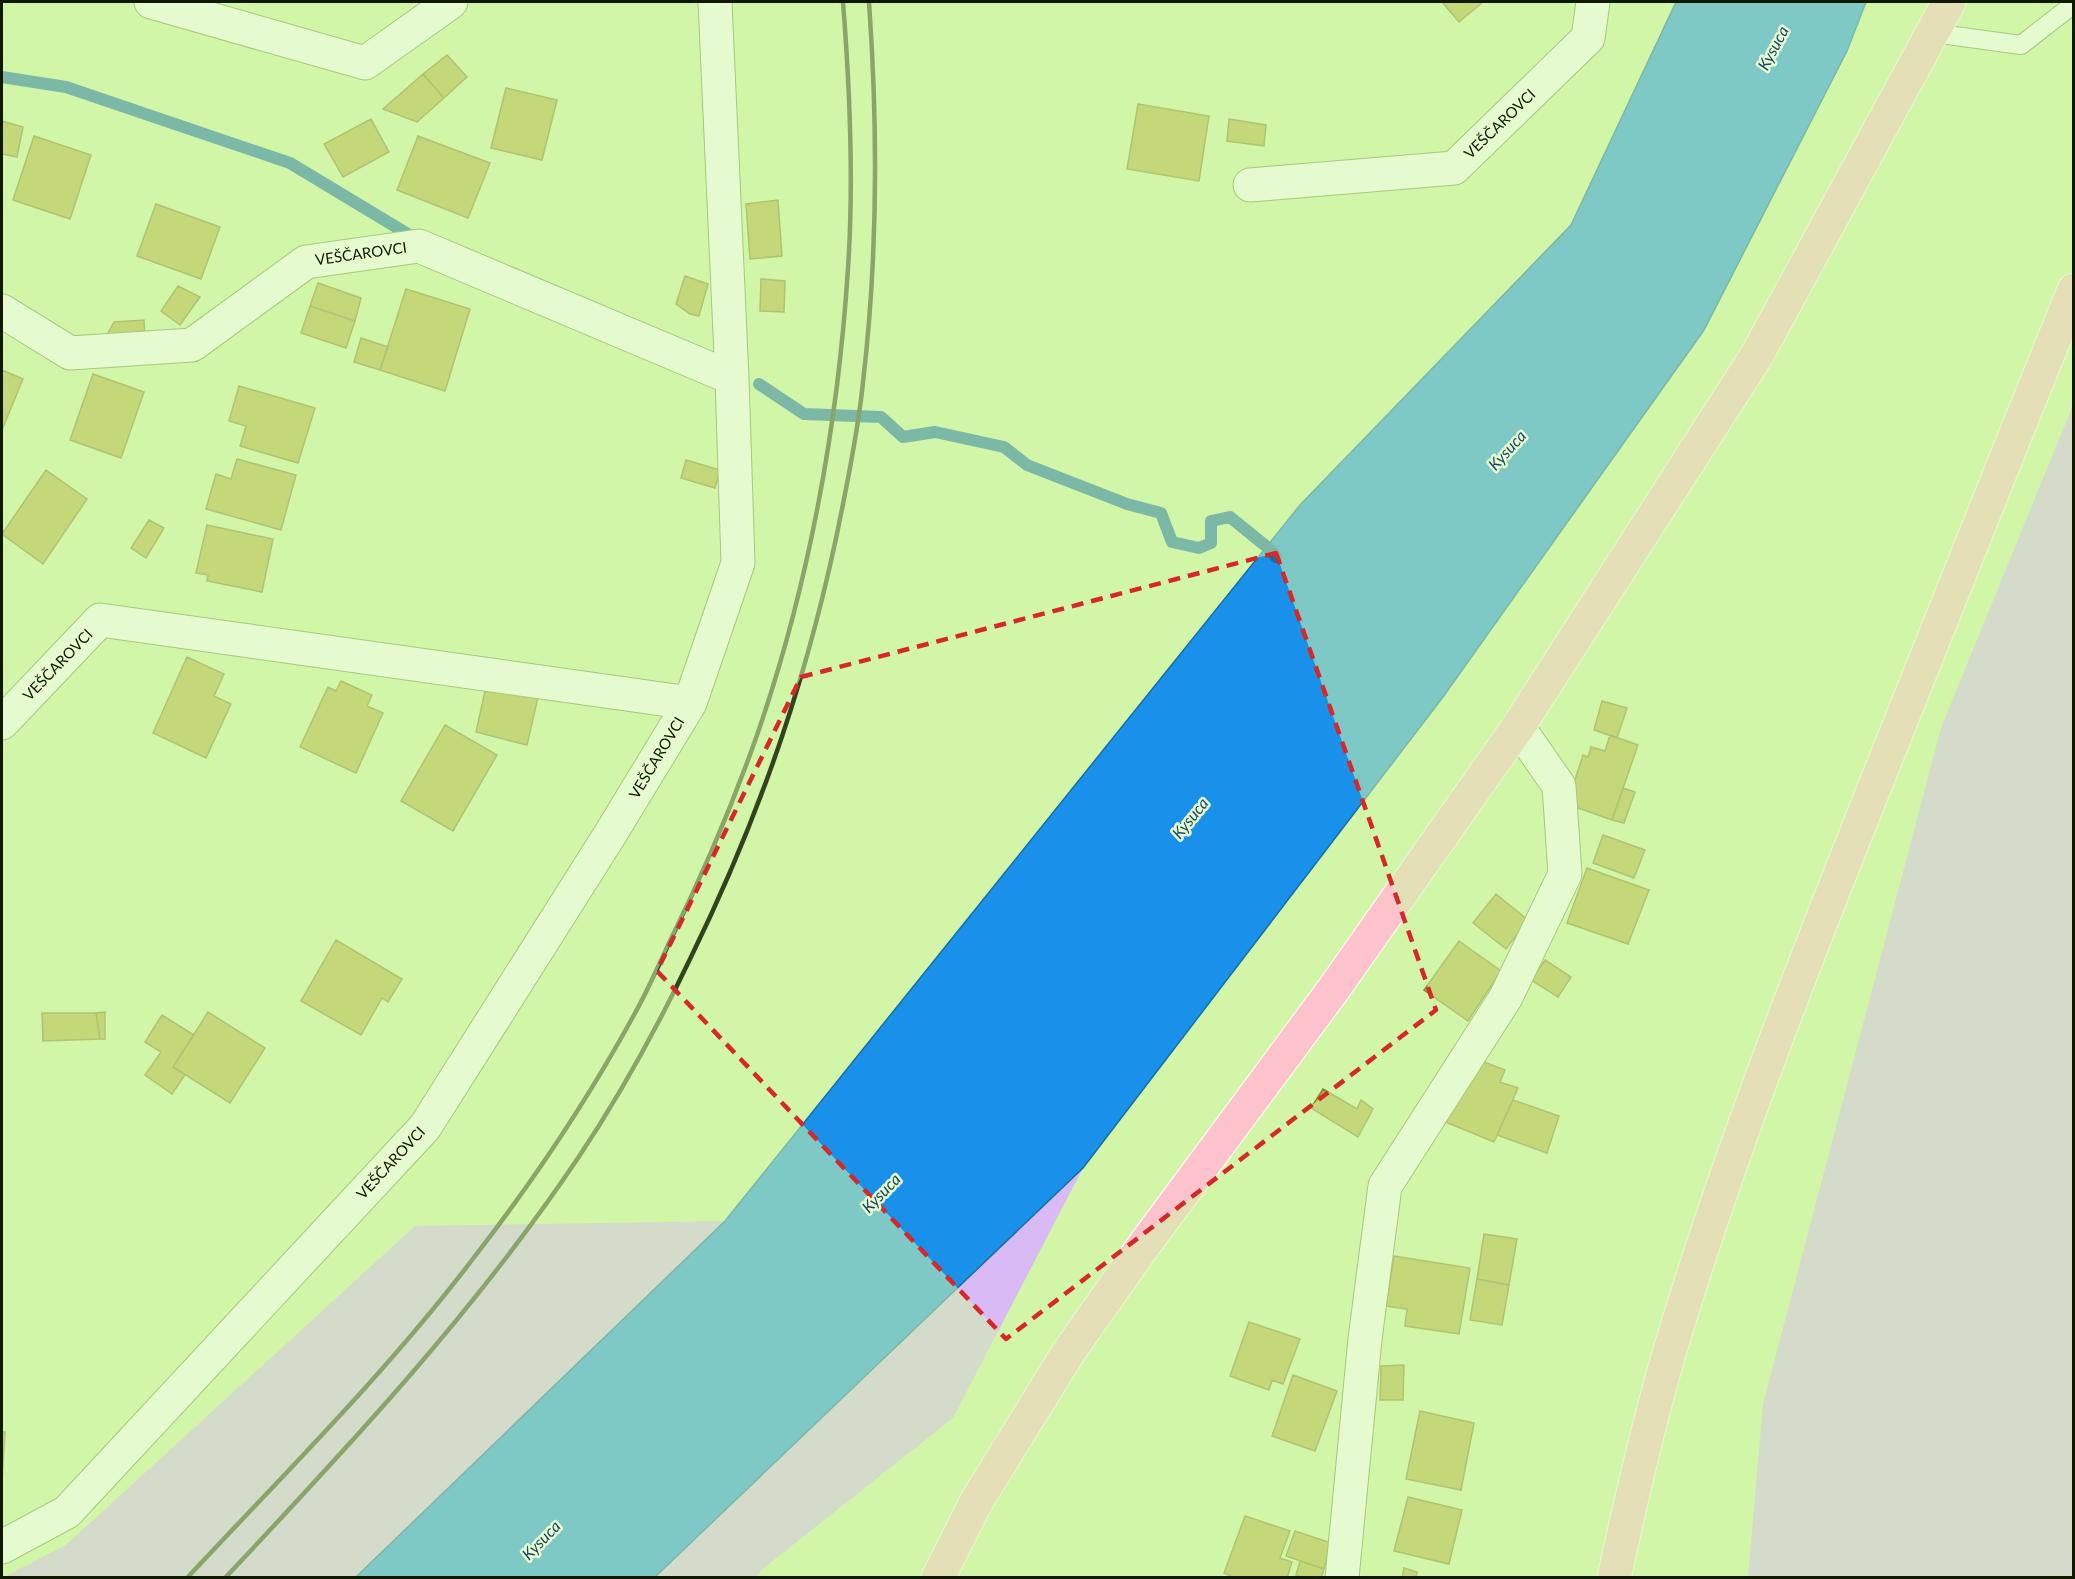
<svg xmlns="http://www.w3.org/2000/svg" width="2075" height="1579" font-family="Lato,sans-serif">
	<rect width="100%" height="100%" fill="#d2f5a8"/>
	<path fill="#d9baf5" d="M2073,405V1577H1748L1763,1404L1941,728Z
		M1083,1168L953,1418L765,1567L756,1577L655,1578Z
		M725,1221L356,1577L2,1578L66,1545L415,1226Z"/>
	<path fill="#1991eb" stroke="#166da4" stroke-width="1.5" d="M1676,2H1866L1847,51L1704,330L1443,697L1083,1168L655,1577H356L725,1221L1300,505L1571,225Z"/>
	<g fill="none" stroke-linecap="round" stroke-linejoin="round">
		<path stroke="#166da4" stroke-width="12" d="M2,77L66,87L290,163L416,239
			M759,384L804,414L881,417L903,437L935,432L1004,447L1027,465L1127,504L1161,513L1172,542L1199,548L1211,543V521L1230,517L1267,547L1276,557"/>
	</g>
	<path fill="#b4b142" stroke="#888633" stroke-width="1.5" d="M1442,2H1483L1459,22Z
		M447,55L467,77L444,98L423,74Z
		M423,74L444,98L417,122L383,109Z
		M506,88L557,100L542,160L491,148Z
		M1138,104L1209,116L1199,181L1127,169Z
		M371,119L389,152L343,177L324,144Z
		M1229,119L1266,125L1264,146L1227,141Z
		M2,121L23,127L17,157L2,154Z
		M34,136L91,155L70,219L13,200Z
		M418,136L490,163L468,218L397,190Z
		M778,200L782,256L750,259L746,204Z
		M156,204L220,227L201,279L137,256Z
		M685,276L708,284L699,316L690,314L676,304Z
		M761,279L785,281L784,312L760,311Z
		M318,283L361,298L355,321L310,306Z
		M178,286L200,297L180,325L161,311Z
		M406,289L470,309L445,391L380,370Z
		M310,306L355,321L346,348L301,333Z
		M144,320L145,341L102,344L114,322Z
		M361,338L388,347L380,370L354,362Z
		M2,370L23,379L2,430Z
		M93,374L144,392L121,458L70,440Z
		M239,386L315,408L298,463L240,446L246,426L229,421Z
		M237,459L296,475L281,530L206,509L216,474L231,479Z
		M686,460L720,470L715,488L681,478Z
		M46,470L87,499L43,564L2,534Z
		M149,520L164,528L146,558L131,548Z
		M207,525L273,539L262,592L207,581L208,575L196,573Z
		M187,657L224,674L214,696L231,704L206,758L153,733Z
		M341,681L372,695L367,706L383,713L356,773L300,747L328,687L336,691Z
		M487,682L539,693L527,745L476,732Z
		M1602,701L1627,708L1617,738L1594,730Z
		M445,725L497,755L453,831L401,801Z
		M1610,735L1638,745L1612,820L1567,804L1583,755L1588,757L1591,747L1605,751Z
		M1623,788L1635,792L1624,823L1612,820Z
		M1603,835L1645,850L1634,878L1593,863Z
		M1587,868L1649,890L1628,944L1567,923Z
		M1496,894L1528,920L1506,949L1473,923Z
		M336,940L402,979L388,1002L382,998L361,1035L301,1001Z
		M1459,941L1501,971L1468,1021L1424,990Z
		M1545,960L1571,977L1558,997L1531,980Z
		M105,1012V1039H100L96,1013Z
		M208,1012L265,1048L230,1103L173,1067Z
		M42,1013H96L100,1039L43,1041Z
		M162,1015L194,1035L173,1067L185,1075L172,1094L145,1075L161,1052L145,1042Z
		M1471,1057L1505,1070L1500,1082L1518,1088L1494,1142L1441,1120Z
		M1323,1089L1357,1109L1361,1100L1373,1109L1358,1137L1311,1108Z
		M1513,1100L1559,1116L1547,1153L1497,1135Z
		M1484,1234L1517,1239L1509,1285L1477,1279Z
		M1394,1256L1470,1268L1459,1334L1405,1326L1407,1309L1386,1306Z
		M1477,1279L1509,1285L1502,1325L1470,1320Z
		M1249,1322L1300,1339L1283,1384L1272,1380L1269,1390L1230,1376Z
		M1404,1365L1403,1400H1380L1381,1366Z
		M1293,1375L1337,1391L1315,1451L1272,1436Z
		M1420,1411L1474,1423L1461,1490L1406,1479Z
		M2,1432H5L2,1480Z
		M1408,1497L1462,1510L1449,1564L1394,1551Z
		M1245,1516L1290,1531L1280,1558L1292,1562L1287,1578H1235L1224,1573Z
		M1295,1531L1331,1543L1324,1569L1286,1556Z
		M1300,1561L1324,1569L1321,1578H1303L1296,1575Z
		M1404,1568L1417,1572L1416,1578H1402Z"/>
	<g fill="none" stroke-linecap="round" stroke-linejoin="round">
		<defs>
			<path id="service" d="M1933,33L2021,45L2074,4"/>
			<path id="minor" d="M151,2L365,63L451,2
				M1250,185L1454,168L1588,38L1593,2
				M2,311L70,353L192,345L306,262L419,246L732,378
				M2,723L100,620L690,703
				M2,1547L67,1512L425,1127L611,833L690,703L738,563L732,378L715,2
				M1342,1578L1365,1339L1385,1186L1506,997L1565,874L1559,786L1518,727"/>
			<path id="primary" d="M938,1578L976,1502L1068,1353L1139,1252L1333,990L1518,727L1757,355L1949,2
				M1614,1578C1630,1504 1647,1430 1668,1357C1724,1168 1796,984 1869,801C1937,630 2005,460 2074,290"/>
		</defs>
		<use href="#service" stroke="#73924a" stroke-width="20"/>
		<use href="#minor" stroke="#73924a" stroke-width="35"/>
		<use href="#primary" stroke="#fff" stroke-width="35"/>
		<use href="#service" stroke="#fff" stroke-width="18"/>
		<use href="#minor" stroke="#fff" stroke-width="33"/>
		<use href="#primary" stroke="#fcc3cd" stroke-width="33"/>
		<path stroke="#334320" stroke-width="4.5" d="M187,1578C284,1474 386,1373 472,1260C532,1183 587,1101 634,1015C647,992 658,967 669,943C702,876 731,809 756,738C808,589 838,426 848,268C854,180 850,90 843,2
			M225,1578C351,1444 476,1310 578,1158C621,1094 658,1026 691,957C763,810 812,664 843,504C851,464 859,423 863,382C878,255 878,129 869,2"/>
	</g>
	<path d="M0 0H2075V1579H0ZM1276,553L1436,1010L1006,1339L657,971L801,677Z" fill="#d2f5a8" fill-opacity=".55" fill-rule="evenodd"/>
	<path fill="none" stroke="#d62828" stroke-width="4.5" stroke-dasharray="12 8" stroke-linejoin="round" d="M1276,553L1436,1010L1006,1339L657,971L801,677Z"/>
	<g text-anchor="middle" stroke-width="5" stroke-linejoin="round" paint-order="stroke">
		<g font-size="15" fill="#0e1900" stroke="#e7fdcf">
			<text transform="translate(1500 124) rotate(-44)" y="5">VEŠČAROVCI</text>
			<text transform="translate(361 254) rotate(-8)" y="5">VEŠČAROVCI</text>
			<text transform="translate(58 665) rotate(-46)" y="5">VEŠČAROVCI</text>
			<text transform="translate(657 758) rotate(-59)" y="5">VEŠČAROVCI</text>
			<text transform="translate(391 1163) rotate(-47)" y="5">VEŠČAROVCI</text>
		</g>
		<g font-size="16" font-style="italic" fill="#194267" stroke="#e7fdcf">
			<text transform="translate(1773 48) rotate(-62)" y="6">Kysuca</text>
			<text transform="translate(1507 450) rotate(-48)" y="6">Kysuca</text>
			<text transform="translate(1190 818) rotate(-51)" y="6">Kysuca</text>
			<text transform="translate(881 1193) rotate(-46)" y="6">Kysuca</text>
			<text transform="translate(541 1540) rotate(-46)" y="6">Kysuca</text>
		</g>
	</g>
	<rect width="2075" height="1579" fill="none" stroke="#0e1900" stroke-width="6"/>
</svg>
